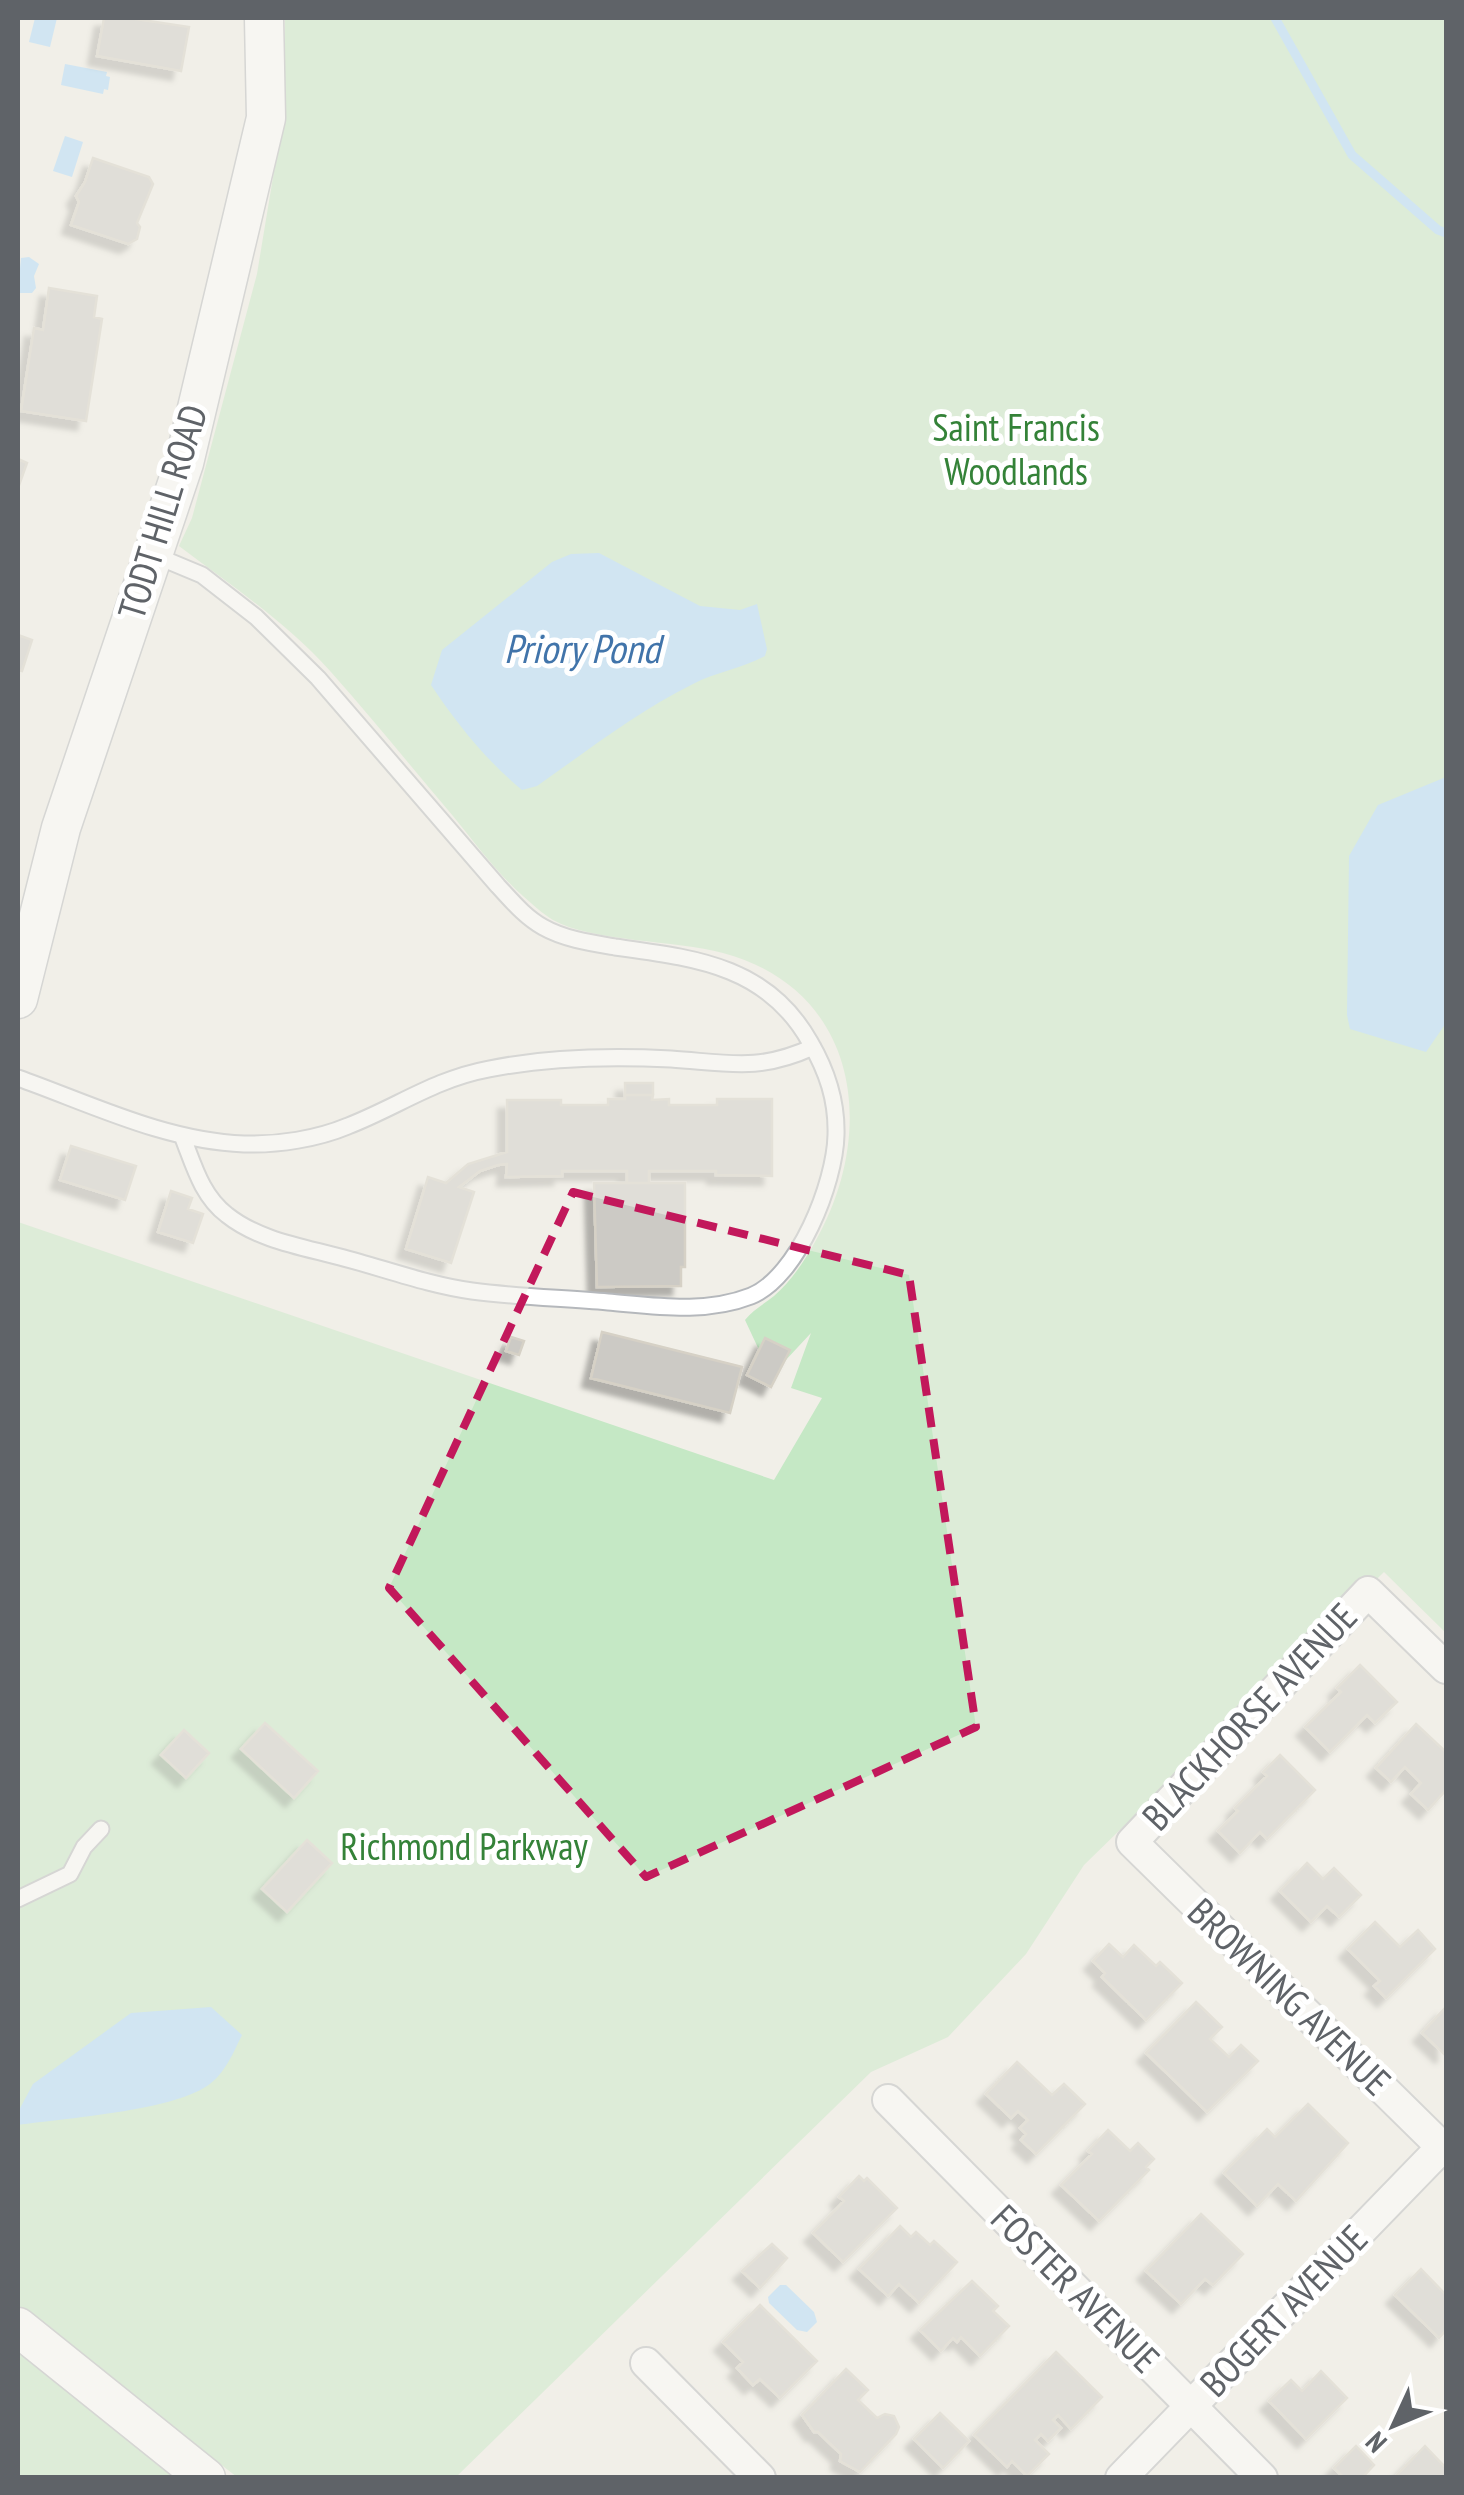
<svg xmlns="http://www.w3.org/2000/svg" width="1464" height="2495" font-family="'PT Sans Narrow',sans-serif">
	<defs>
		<filter id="shadow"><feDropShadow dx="-9" dy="9" stdDeviation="2.5" flood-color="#0004"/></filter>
	</defs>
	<rect width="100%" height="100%" fill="#f1efe8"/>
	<path fill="#c5e8c5" d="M285,18H1446V1633L1384,1572L1084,1865L1026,1954L948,2037L871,2072L456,2477H237L18,2307V1222L774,1480L822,1398L791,1388L811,1333L784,1362L789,1350L766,1338L759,1350L745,1320C753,1310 764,1304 774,1296C791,1281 804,1262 815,1242C878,1132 860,990 723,953C676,940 592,942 553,920C543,914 532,904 523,896C497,873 475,843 453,816C412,768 373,719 331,672C286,622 232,586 179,546L192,518L257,274L284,111Z
		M18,2343L179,2477H18Z"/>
	<path fill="#aadaff" d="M35,18H57L50,47L29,42Z
		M65,64L107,72L106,76L110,77L108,90L104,89L103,94L61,85Z
		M65,136L83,142L72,177L53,171Z
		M29,257L39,264L34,276L36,288L32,293H20L18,289L21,258Z
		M599,553L700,606L740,610L757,604L767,649L765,656C743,668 716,672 693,684C638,711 587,751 537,786L522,790C486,760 457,724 431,685L442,650L552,562L571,554Z
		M1446,777V1023L1426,1052L1350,1029L1347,1015L1349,856L1378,805Z
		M211,2007L242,2035C233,2053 225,2074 207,2086C170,2111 66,2118 18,2125V2112L33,2084L131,2013Z
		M780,2285H786L814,2312L817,2322L807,2332L797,2330L769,2303L768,2297Z"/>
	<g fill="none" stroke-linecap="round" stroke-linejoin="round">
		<path stroke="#aadaff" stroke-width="9" d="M1275,18L1352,155L1438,230L1446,233"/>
	</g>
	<path fill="#cccac5" stroke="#d6d1c6" stroke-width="2.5" filter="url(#shadow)" d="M104,18H129L189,27L181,71L97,56Z
		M93,158L149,177L153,184L137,223L140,227L137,239L128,244L71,225L79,202L76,196L85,182Z
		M49,288L97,296L94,317L102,319L86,421L21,411L34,328L43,330Z
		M18,459L27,463L18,488Z
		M18,635L32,640L22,671L18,670Z
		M625,1083H653V1095H625Z
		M625,1095H653L652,1100L669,1099V1105H717V1099H772V1176L716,1175V1171H649V1183H627V1171H562V1176L506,1177L507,1164L498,1165L480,1171L459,1187L474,1192L451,1263L406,1249L428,1177L446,1183L468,1164L507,1152V1100H561V1105H608V1099H625Z
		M71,1146L136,1166L125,1200L60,1180Z
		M594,1183H685V1267H681V1286L597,1287Z
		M171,1191L192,1198L188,1209L203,1214L193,1243L158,1232Z
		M602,1332L742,1367L730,1413L591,1378Z
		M511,1337L524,1341L519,1355L506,1351Z
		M765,1338L790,1350L771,1387L747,1375Z
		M1360,1665L1397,1702L1375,1723L1367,1715L1330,1752L1305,1727L1341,1692L1337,1688Z
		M265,1723L318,1771L294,1798L241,1749Z
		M1416,1724L1446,1752V1790L1428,1810L1411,1794L1421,1783L1405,1767L1391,1782L1376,1768Z
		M184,1730L209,1753L186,1778L161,1755Z
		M1280,1755L1315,1790L1267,1839L1260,1832L1240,1853L1218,1831L1238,1811L1235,1808L1267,1776L1263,1772Z
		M307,1840L332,1863L287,1912L262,1889Z
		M1307,1863L1323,1879L1334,1868L1361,1895L1339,1917L1327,1906L1311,1922L1280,1891Z
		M1375,1922L1400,1947L1418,1930L1435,1949L1386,1998L1374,1986L1380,1981L1348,1949Z
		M1109,1944L1123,1957L1134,1945L1156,1966L1160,1962L1182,1983L1146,2020L1102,1977L1105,1973L1093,1961Z
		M1196,2002L1222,2027L1210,2039L1229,2057L1241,2045L1258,2061L1207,2112L1146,2053Z
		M1446,2007V2052L1444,2054L1422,2033Z
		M1017,2062L1052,2095L1064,2084L1085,2104L1036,2154L1021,2140L1026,2134L1020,2128L1028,2120L1018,2111L1011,2118L986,2094Z
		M1308,2104L1348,2143L1296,2201L1278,2184L1257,2206L1224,2173L1267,2129L1275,2137Z
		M1108,2130L1130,2151L1138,2143L1154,2159L1146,2167L1149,2170L1099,2221L1061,2185L1092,2154L1088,2151Z
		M859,2176L864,2181L867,2178L897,2208L843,2262L813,2233L844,2201L839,2197Z
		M1201,2214L1243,2254L1213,2285L1205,2279L1181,2304L1146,2271Z
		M900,2226L911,2237L916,2232L930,2245L934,2241L957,2262L919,2303L899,2284L888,2296L859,2269Z
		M772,2244L787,2258L760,2288L742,2271Z
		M1421,2269L1446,2295V2330L1439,2338L1395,2295Z
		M972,2281L998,2306L993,2311L1009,2326L980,2356L961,2337L957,2342L953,2338L941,2351L920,2330Z
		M760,2305L817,2361L780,2398L760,2379L753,2385L737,2368L743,2362L723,2342Z
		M1056,2352L1102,2397L1071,2429L1058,2415L1053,2420L1061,2428L1048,2441L1041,2434L1035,2440L1049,2454L1027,2476L1012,2461L1007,2467L974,2435Z
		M846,2369L868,2390L858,2400L877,2418L885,2414L894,2416L899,2427L896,2434L860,2472L840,2461L841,2454L818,2432H814L802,2415Z
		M1321,2371L1347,2398L1306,2439L1269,2401L1291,2380L1302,2391Z
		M940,2413L969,2441L943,2468L914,2439Z
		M1356,2446L1374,2465L1362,2478H1344L1334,2468Z
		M1425,2446L1446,2468V2478H1394Z"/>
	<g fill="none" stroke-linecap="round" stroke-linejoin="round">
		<defs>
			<path id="service" d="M154,555L202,575L256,617L318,678L498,886C512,901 525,917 543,927C564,939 591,943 615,947C694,958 767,965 810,1042C827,1071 837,1100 836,1135C835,1183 798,1277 751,1296C705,1314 656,1306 608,1302C563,1298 517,1297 472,1291C428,1285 383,1268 340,1257C303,1247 258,1240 227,1215C202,1196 194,1166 183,1138
				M18,1078C91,1104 165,1141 244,1144C278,1145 317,1139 348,1126C397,1107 435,1079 489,1069C548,1057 611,1056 671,1059C729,1063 758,1072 813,1047
				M18,1899L70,1874L84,1847L101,1829"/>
			<path id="minor" d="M1446,1668L1368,1592L1132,1842L1446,2151
				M888,2100L1262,2478
				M646,2363L760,2478
				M1121,2478L1446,2143"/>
			<path id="tertiary" d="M18,999L61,828L184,463L266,118L264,18
				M18,2327L206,2478"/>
		</defs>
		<use href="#service" stroke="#b5b8bc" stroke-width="19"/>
		<use href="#minor" stroke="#b5b8bc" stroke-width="34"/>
		<use href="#tertiary" stroke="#b5b8bc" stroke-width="41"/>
		<use href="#service" stroke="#fff" stroke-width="15"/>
		<use href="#minor" stroke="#fff" stroke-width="30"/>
		<use href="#tertiary" stroke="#fff" stroke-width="38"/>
	</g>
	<path d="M0 0H1464V2495H0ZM573,1192L909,1275L976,1727L646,1877L389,1588Z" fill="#f1efe8" fill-opacity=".55" fill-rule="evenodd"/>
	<path fill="none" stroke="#c2185b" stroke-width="8" stroke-dasharray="20 12" stroke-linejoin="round" d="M573,1192L909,1275L976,1727L646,1877L389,1588Z"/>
	<g text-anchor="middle" stroke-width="10" stroke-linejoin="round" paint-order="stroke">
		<g font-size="38" fill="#348238" stroke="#fff">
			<text x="1016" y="441">Saint Francis<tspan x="1016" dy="44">Woodlands</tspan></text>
			<text x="464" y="1860">Richmond Parkway</text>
		</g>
		<g font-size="38" fill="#5f6368" stroke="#fff">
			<text transform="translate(163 512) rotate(-73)" y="13">TODT HILL ROAD</text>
			<text transform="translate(1250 1717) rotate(-47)" y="13">BLACKHORSE AVENUE</text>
			<text transform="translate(1289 1997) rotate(44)" y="13">BROWNING AVENUE</text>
			<text transform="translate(1075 2289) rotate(45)" y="13">FOSTER AVENUE</text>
			<text transform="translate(1284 2311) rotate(-46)" y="13">BOGERT AVENUE</text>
		</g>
		<g font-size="40" font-style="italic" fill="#4174aa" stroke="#fff">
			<text x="582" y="663">Priory Pond</text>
		</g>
	</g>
	<rect width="1464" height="2495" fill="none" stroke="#5f6368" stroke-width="40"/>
	<g transform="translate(1394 2425) rotate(226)" stroke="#ffffff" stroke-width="8" paint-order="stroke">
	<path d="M0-8L18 38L0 25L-18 38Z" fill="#5f6368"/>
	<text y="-15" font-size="28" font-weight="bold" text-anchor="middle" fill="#5f6368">N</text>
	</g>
</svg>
